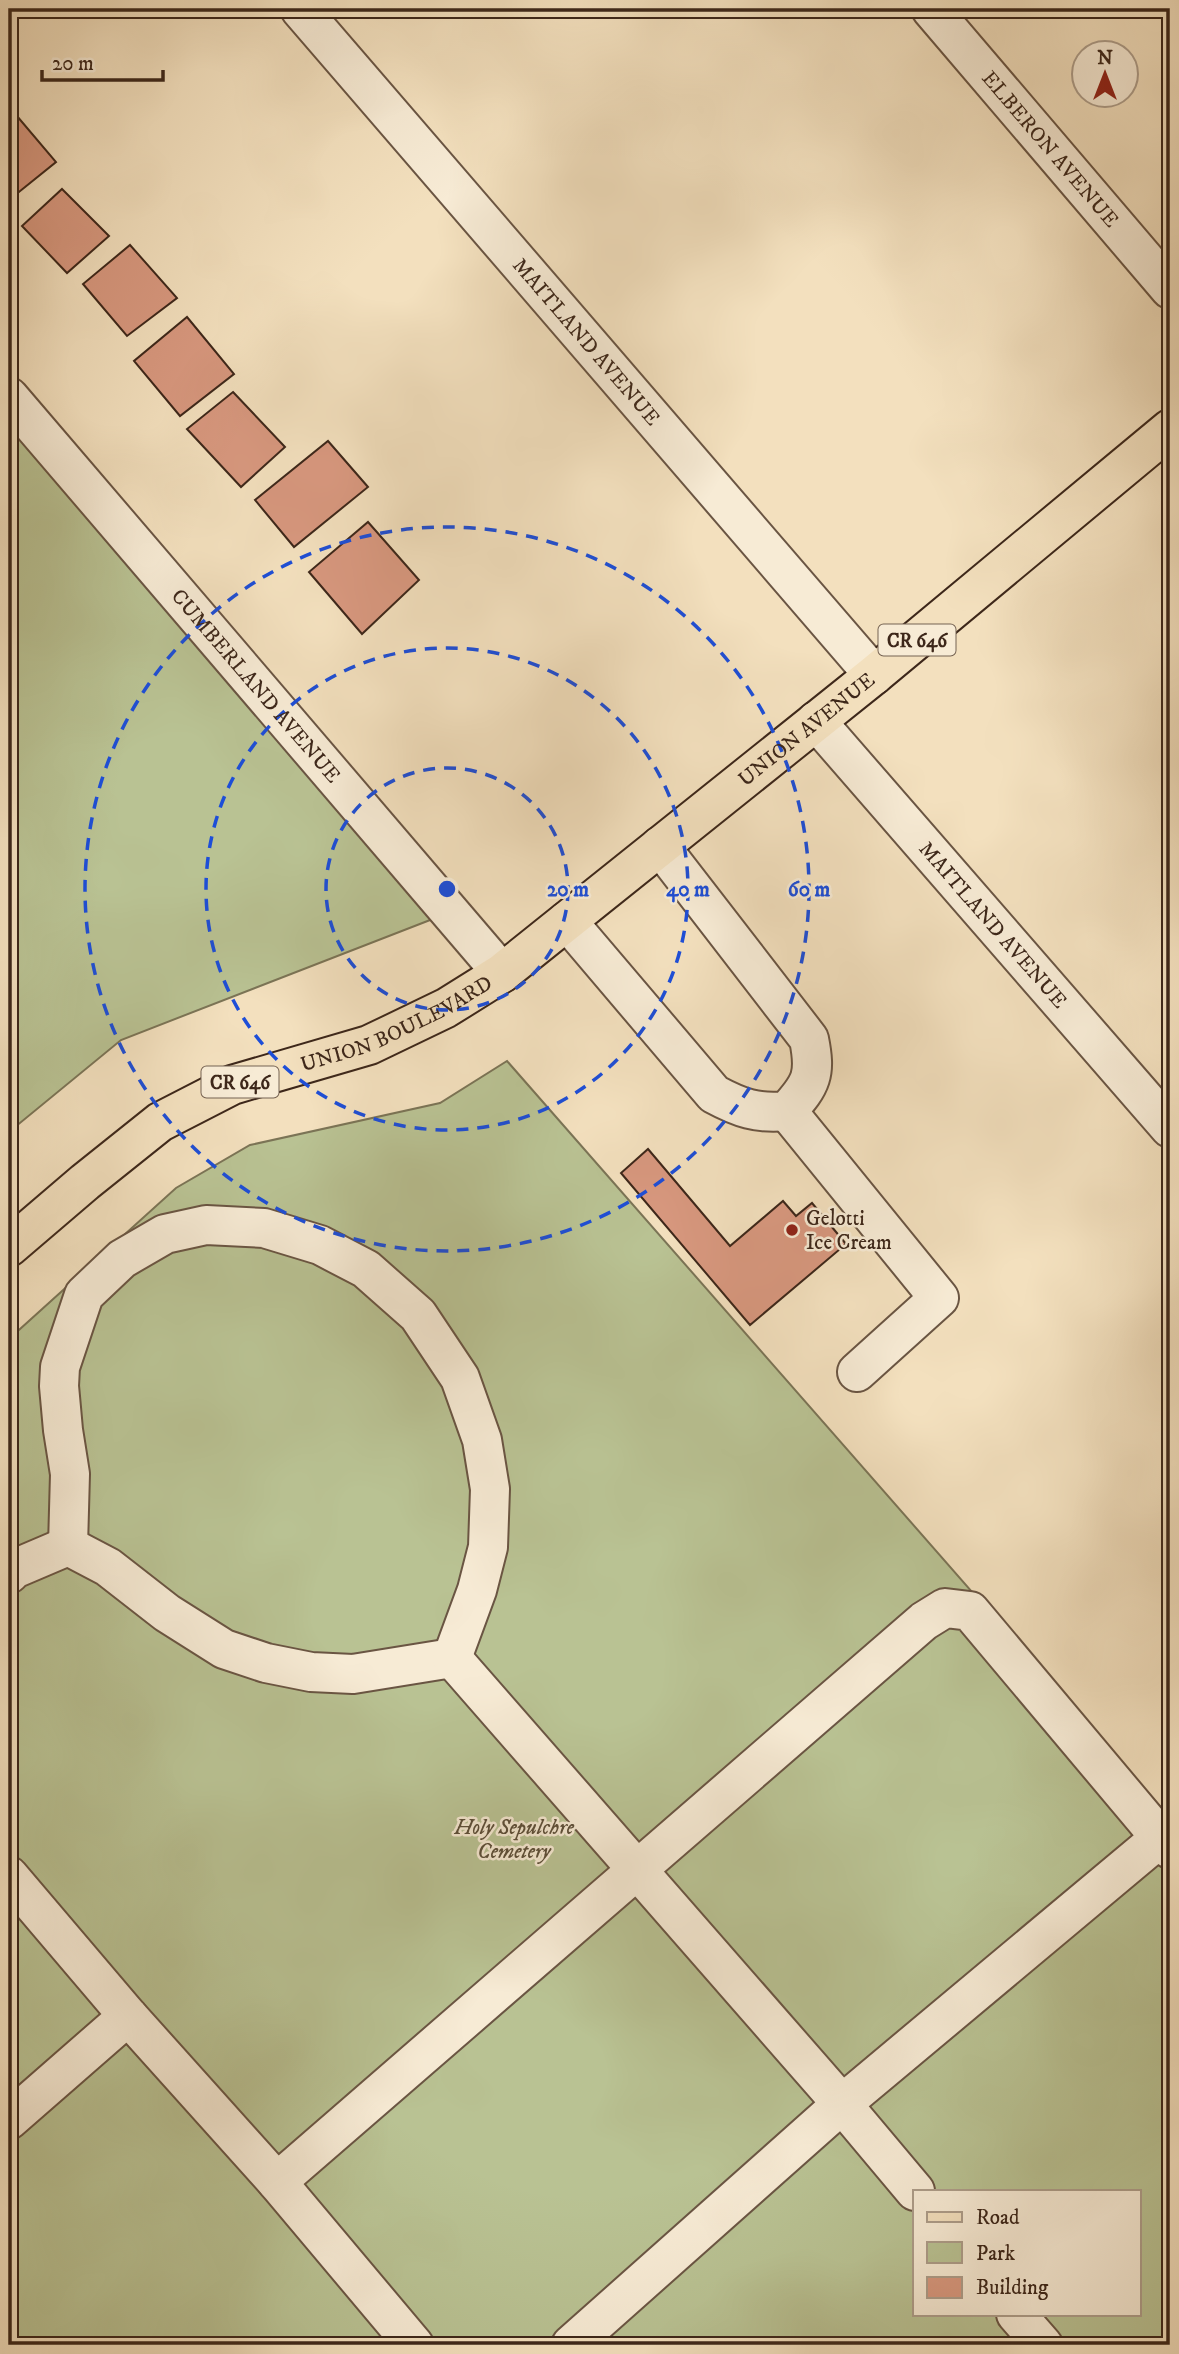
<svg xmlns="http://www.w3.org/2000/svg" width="1179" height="2354" font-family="'IM FELL DW Pica',serif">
	<rect width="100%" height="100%" fill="#f3e0be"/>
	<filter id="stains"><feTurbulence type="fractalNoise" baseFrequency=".00286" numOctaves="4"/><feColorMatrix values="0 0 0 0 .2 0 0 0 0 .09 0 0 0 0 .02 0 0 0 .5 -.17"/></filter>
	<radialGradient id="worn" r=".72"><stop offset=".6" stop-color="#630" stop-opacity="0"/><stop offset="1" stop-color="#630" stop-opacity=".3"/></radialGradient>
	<path fill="#b9c293" stroke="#7b7456" stroke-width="2" fill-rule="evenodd" d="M9,400L443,915L121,1040L9,1132Z
		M507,1061L1170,1818V2345H9V1339L176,1188L250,1145L440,1103ZM915,2191H1139V2314H915Z"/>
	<path fill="#d8987f" stroke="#3d271a" stroke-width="2" d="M11,109L56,162L9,200V111Z
		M62,189L109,236L67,273L22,226Z
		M130,245L177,298L127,336L83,284Z
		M187,317L234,374L180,416L134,361Z
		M233,392L285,447L241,487L187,429Z
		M328,441L368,487L294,547L255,500Z
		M368,522L419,580L362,634L309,572Z
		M648,1149L730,1246L783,1201L796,1216L812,1203L846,1244L750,1325L621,1173Z"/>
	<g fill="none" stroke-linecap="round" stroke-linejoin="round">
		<defs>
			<g id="minor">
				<path id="s1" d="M300,9L874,675"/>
				<path id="s2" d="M931,9L1170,289"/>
				<path id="s3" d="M9,397L502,973"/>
				<path id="s4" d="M816,721L1170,1128"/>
				<path d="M567,921L714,1094C740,1108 757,1114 787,1111C812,1084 816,1074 809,1039L660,846"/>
				<path d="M787,1111L939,1298L857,1372"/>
				<path d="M68,1546L70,1474L63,1430L59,1386L60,1367L84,1295L122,1259L165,1234L206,1225L264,1228L320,1245L366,1269L418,1315L460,1378L482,1440L490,1489L488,1547L477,1590L452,1658"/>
				<path d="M68,1546L108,1567L167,1613L224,1649L266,1663L311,1672L353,1674L452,1658"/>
				<path d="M9,1574L14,1569L68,1546"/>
				<path d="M452,1658L842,2104L915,2191"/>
				<path d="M9,1876L128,2016L277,2182L414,2345"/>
				<path d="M9,2120L128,2016"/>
				<path d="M277,2182L924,1621L945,1608L970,1611L1170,1849"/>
				<path d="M1016,2314L1043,2345"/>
				<path d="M571,2345L842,2104L1160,1838"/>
			</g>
			<g id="major">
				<path id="s5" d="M9,1247L85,1182L160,1122L232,1085L369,1045L446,1008L502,973L874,675L1170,429"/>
			</g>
		</defs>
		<use href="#minor" stroke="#6a5543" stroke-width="42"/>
		<use href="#major" stroke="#3d271a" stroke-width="42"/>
		<use href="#minor" stroke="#f7ebd5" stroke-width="38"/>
		<use href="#major" stroke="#f3e0be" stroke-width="38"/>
	</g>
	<g fill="none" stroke="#1d4ed8" stroke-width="3.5" stroke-dasharray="12 9">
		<circle cx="447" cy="889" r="121"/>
		<circle cx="447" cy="889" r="241"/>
		<circle cx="447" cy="889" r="362"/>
	</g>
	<circle fill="#8f2418" stroke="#f7ebd5" stroke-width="2.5" cx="792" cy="1230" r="7"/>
	<g text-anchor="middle" stroke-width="5" stroke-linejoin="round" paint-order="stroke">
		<g fill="#f7ebd5" stroke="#756252" stroke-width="2">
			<rect x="878.5" y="624.5" width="77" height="31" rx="5"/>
			<rect x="201.5" y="1066.5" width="77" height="31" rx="5"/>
		</g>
		<g font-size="19" font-weight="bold" fill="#3d271a">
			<text x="917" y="647">CR 646</text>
			<text x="240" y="1089">CR 646</text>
		</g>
		<g font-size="21" fill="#3d271a" stroke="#f7ebd5">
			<text dy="7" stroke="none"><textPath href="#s2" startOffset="184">ELBERON AVENUE</textPath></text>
			<text dy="7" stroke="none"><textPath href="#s1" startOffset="439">MAITLAND AVENUE</textPath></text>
			<text dy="7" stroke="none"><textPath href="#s3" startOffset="380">CUMBERLAND AVENUE</textPath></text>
			<text dy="7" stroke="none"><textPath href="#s5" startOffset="961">UNION AVENUE</textPath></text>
			<text dy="7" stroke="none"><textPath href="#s4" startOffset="270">MAITLAND AVENUE</textPath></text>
			<text dy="7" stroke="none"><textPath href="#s5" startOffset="453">UNION BOULEVARD</textPath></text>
		</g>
		<g font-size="21" fill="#3d271a" stroke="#f7ebd5" text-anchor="start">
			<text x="806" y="1225">Gelotti<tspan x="806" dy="24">Ice Cream</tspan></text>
		</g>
		<g font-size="21" font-style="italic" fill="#5c4e38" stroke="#f7ebd5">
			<text x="514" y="1834">Holy Sepulchre<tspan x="514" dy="24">Cemetery</tspan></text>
		</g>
	</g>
	<circle cx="447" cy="889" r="10" fill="#1d4ed8" stroke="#f7ebd5" stroke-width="3.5"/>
	<g font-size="21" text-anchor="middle" font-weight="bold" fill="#1d4ed8" stroke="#f7ebd5" stroke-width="5" stroke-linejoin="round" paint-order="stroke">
		<text x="568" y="896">20 m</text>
		<text x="688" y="896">40 m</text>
		<text x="809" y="896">60 m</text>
	</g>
	<rect width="1179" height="2354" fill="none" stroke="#f3e0be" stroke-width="35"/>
	<rect x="10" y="10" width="1158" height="2333" fill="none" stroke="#3d271a" stroke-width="3.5"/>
	<rect x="18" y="18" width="1144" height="2319" fill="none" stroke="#3d271a" stroke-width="2"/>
	<rect x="913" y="2190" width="228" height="126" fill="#f7ebd5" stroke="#ad9d8a" stroke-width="2"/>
	<rect x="927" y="2212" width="35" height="10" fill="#f3e0be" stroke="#ad9d8a" stroke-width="2"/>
	<text x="976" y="2224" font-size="21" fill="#3d271a">Road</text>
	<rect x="927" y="2242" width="35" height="21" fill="#b9c293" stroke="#ad9d8a" stroke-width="2"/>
	<text x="976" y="2260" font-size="21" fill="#3d271a">Park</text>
	<rect x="927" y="2277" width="35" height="21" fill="#d8987f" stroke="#ad9d8a" stroke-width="2"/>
	<text x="976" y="2294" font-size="21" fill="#3d271a">Building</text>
	<g transform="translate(1105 74)"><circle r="33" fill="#f7ebd5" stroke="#ad9d8a" stroke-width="2"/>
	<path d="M0-5L12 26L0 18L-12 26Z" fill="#8f2418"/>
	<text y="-10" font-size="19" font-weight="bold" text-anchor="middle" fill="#3d271a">N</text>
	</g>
	<path d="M42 70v10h121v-10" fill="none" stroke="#3d271a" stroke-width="3.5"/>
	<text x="52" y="70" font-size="21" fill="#3d271a" stroke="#f7ebd5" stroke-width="5" paint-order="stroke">20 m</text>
	<rect width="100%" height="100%" filter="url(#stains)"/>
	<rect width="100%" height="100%" fill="url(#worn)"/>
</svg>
